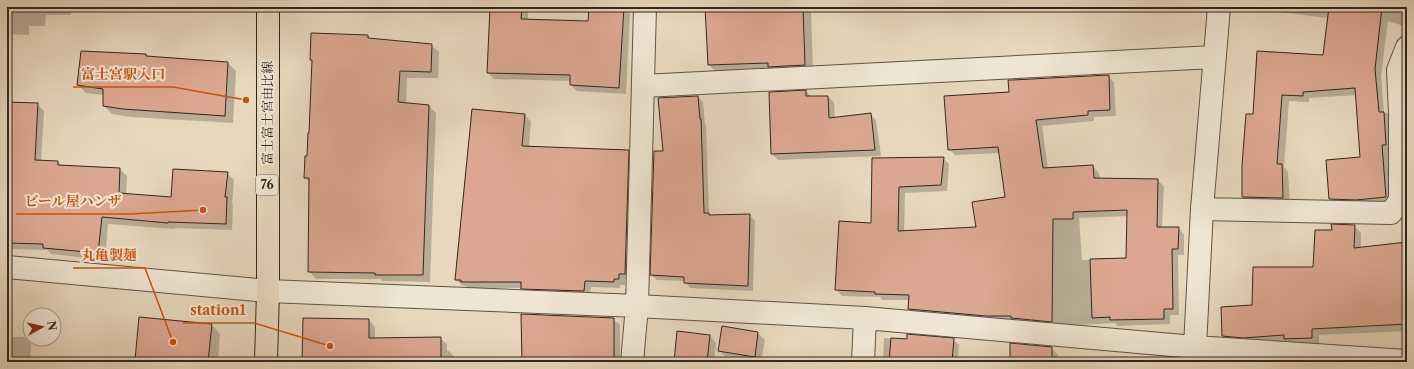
<svg xmlns="http://www.w3.org/2000/svg" width="1414" height="369" font-family="'Libre Caslon Text','Noto Serif JP',serif">
	<rect width="100%" height="100%" fill="#e7d7bc"/>
	<filter id="stains"><feTurbulence type="fractalNoise" baseFrequency=".005" numOctaves="4"/><feColorMatrix values="0 0 0 0 .2 0 0 0 0 .09 0 0 0 0 .02 0 0 0 .5 -.17"/></filter>
	<radialGradient id="worn" r=".72"><stop offset=".6" stop-color="#630" stop-opacity="0"/><stop offset="1" stop-color="#630" stop-opacity=".3"/></radialGradient>
	<path fill="#b6be91" stroke="#747258" d="M1095,7H1164L1163,10Z"/>
	<path fill="#0003" fill-rule="evenodd" d="M7,7H71V15H46L45,26H29V35L7,34Z
		M491,7H528V20L589,22L590,7L623,8L630,14L626,94L577,91L571,85V81L494,79L488,73Z
		M706,7H807L811,10L813,74L717,73L709,65Z
		M1258,7H1407V27L1388,21L1381,76L1384,113H1387L1394,119L1392,203L1337,205L1330,199L1361,158L1356,95L1309,98V102L1289,101L1284,167L1288,172L1290,204H1250L1243,197L1254,115L1324,56L1328,18L1262,10Z
		M368,36L371,40L431,45L439,52L438,78H407L406,103L429,106L436,113L430,282L383,281L381,279H316L309,271L310,182L305,178L310,134L313,61L311,59Z
		M146,55L148,58L228,63L236,71L233,123L131,117L112,114L104,106V95L86,93L78,85Z
		M1108,76L1114,82L1116,116L1094,117V121L1042,126L1048,169L1093,166L1099,173L1100,179L1157,180L1164,186L1162,228H1178L1184,234V255H1178L1179,315H1170V324L1118,326L1115,323L1058,326L915,315L909,309L910,300H882L880,297L842,296L836,289L872,224L873,159L943,158L949,164L947,191L905,193L904,231L977,228L1006,198L1000,153L955,155L949,149L1011,93ZM1128,216L1126,259L1082,260L1079,218Z
		M806,91L811,97H828L834,102L835,118L870,114L876,120L881,156L778,160L772,154Z
		M698,97L703,102L705,124L706,125L709,214L710,216L749,215L755,221L753,291L690,288L685,281L657,280L651,275L664,152Z
		M7,103L37,104L44,111L41,162H58L62,166L120,169L127,176L126,194L172,198L227,173L234,180L232,204L233,205L232,230L175,228V229L108,224L105,260L51,254L47,250L7,249Z
		M473,110L525,115L531,122L529,147L628,151L635,157L631,280L625,279V285H620V288L591,287L590,297L528,295L522,288H468L466,286H463L456,280Z
		M1354,226L1361,233V248L1407,243V331L1319,335V349L1230,343L1223,336L1253,306L1314,268L1333,231Z
		M613,319L620,325V362H523Z
		M369,320L375,327V338H440L447,344V351H449L455,358V362H303Z
		M212,325L220,334L218,362H138L136,359Z
		M722,328L758,333L765,340L761,362L726,357L719,351Z
		M710,336L716,343L714,362H675Z
		M7,337H24L31,344L30,362H7Z
		M884,338L908,340L953,339L959,345L958,362H883Z
		M1051,348L1058,355V362H1011Z
		M1165,360L1166,362H1142Z"/>
	<path fill="#dba790" stroke="#32271e" d="M490,7H522L521,19L588,21L589,7H624L619,88L570,85V75L487,73Z
		M705,7H803L805,65L768,67V63L708,65Z
		M1329,7H1382L1375,69L1379,112H1384L1386,145H1382L1386,197L1356,200L1329,199L1326,160L1360,157L1355,88L1303,92V96L1282,95L1277,164H1282L1283,198L1242,197V165L1246,114H1253L1257,51L1323,55Z
		M311,33L368,35V38L432,44L431,72L400,71L398,102L429,105L423,275H375V273L308,272L309,178H304L305,156H307L308,133H309L312,60H310Z
		M81,51L146,54V56L228,62L225,116L123,109L103,106V89L77,85Z
		M1109,75L1110,110L1088,111V115L1036,120L1043,168L1093,165L1094,178L1158,179L1157,227H1179L1178,249H1172L1173,309H1164V319L1110,320V317L1092,318L1090,259L1126,258L1127,210L1073,212V219H1053L1052,322L1011,318V316H986L908,309L909,295L875,294V292L835,290L839,221L871,223L872,158L944,157L941,185L899,187L898,231L976,227L972,202L1005,197L998,147L948,150L944,96L1009,92L1008,80H1012Z
		M806,90V96H828L829,118L871,113L875,150L771,154L769,92Z
		M698,96L700,119H701L704,213H709V215L750,214L748,286L684,283V277L650,275L654,151H663L658,98Z
		M7,102L38,103L35,160L58,161V165L120,168L119,193L171,197L173,169L228,172L225,197H227L226,224L168,222V223L102,217L98,253L43,248V244L7,243Z
		M472,109L525,114L522,146L629,150L625,274H619V279H614V282L585,281L584,291L521,289V282H461V280H455Z
		M1331,224L1355,225L1354,248L1407,242V324L1312,329V338L1284,339V335L1243,338L1222,336L1221,307L1252,305L1253,267H1313L1315,230H1332Z
		M521,314L614,318V362H522Z
		M139,317L212,324L208,362H159L135,360Z
		M303,318L369,319V338L441,337V362H302Z
		M722,326L758,332L755,357L718,351Z
		M677,331L710,335L707,362H674Z
		M907,334L954,338L952,362H889L891,338L907,339Z
		M1010,343L1052,347V362H1010Z"/>
	<g fill="none" stroke-linecap="round" stroke-linejoin="round">
		<defs>
			<path id="minor" d="M643,86L1214,57
				M1202,209L1391,213L1400,200V114L1398,70L1407,47
				M7,267L268,291L637,306L865,318L1195,347L1407,361
				M1197,361L1195,347L1202,209L1219,7
				M632,362L637,306L645,7
				M863,362L865,318"/>
			<path id="primary" d="M266,362L268,291V7"/>
		</defs>
		<use href="#minor" stroke="#5f5346" stroke-width="24"/>
		<use href="#primary" stroke="#32271e" stroke-width="24"/>
		<use href="#minor" stroke="#efe5d3" stroke-width="22"/>
		<use href="#primary" stroke="#e7d7bc" stroke-width="22"/>
	</g>
	<g text-anchor="middle" stroke-width="4" stroke-linejoin="round" paint-order="stroke">
		<rect fill="#efe5d3" stroke="#6b6054" stroke-width="1" x="256" y="175" width="22" height="20" rx="3"/>
		<g font-size="12" font-weight="bold" fill="#32271e">
			<text x="267" y="189">76</text>
		</g>
		<g font-size="13" fill="#32271e" stroke="#efe5d3">
			<text transform="translate(267 113) rotate(-90)" y="5">富士富士宮由比線</text>
		</g>
	</g>
	<path fill="none" stroke="#cd520f" stroke-width="1.5" d="M246 100L173 87H73M203 210L130 214H16M173 342L145 268H73M330 346L254 323H183"/>
	<g fill="#cd520f" stroke="#efe5d3" stroke-width="1.5">
		<circle cx="246" cy="100" r="4"/>
		<circle cx="203" cy="210" r="4"/>
		<circle cx="173" cy="342" r="4"/>
		<circle cx="330" cy="346" r="4"/>
	</g>
	<g font-size="14" text-anchor="middle" font-weight="bold" fill="#cd520f" stroke="#efe5d3" stroke-width="4" stroke-linejoin="round" paint-order="stroke">
		<text x="123" y="79">富士宮駅入口</text>
		<text x="73" y="206">ビール屋ハンザ</text>
		<text x="109" y="260">丸亀製麺</text>
		<text x="218" y="315">station1</text>
	</g>
	<rect width="1414" height="369" fill="none" stroke="#e7d7bc" stroke-width="24"/>
	<rect x="8" y="8" width="1398" height="353" fill="none" stroke="#32271e" stroke-width="2"/>
	<rect x="12" y="12" width="1390" height="345" fill="none" stroke="#32271e"/>
	<g transform="translate(42 327) rotate(82)"><circle r="19" fill="#efe5d3" stroke="#a3998b"/>
	<path d="M0-3L7 15L0 10L-7 15Z" fill="#8f2418"/>
	<text y="-6" font-size="11" font-weight="bold" text-anchor="middle" fill="#32271e">N</text>
	</g>
	<rect width="100%" height="100%" filter="url(#stains)"/>
	<rect width="100%" height="100%" fill="url(#worn)"/>
</svg>
